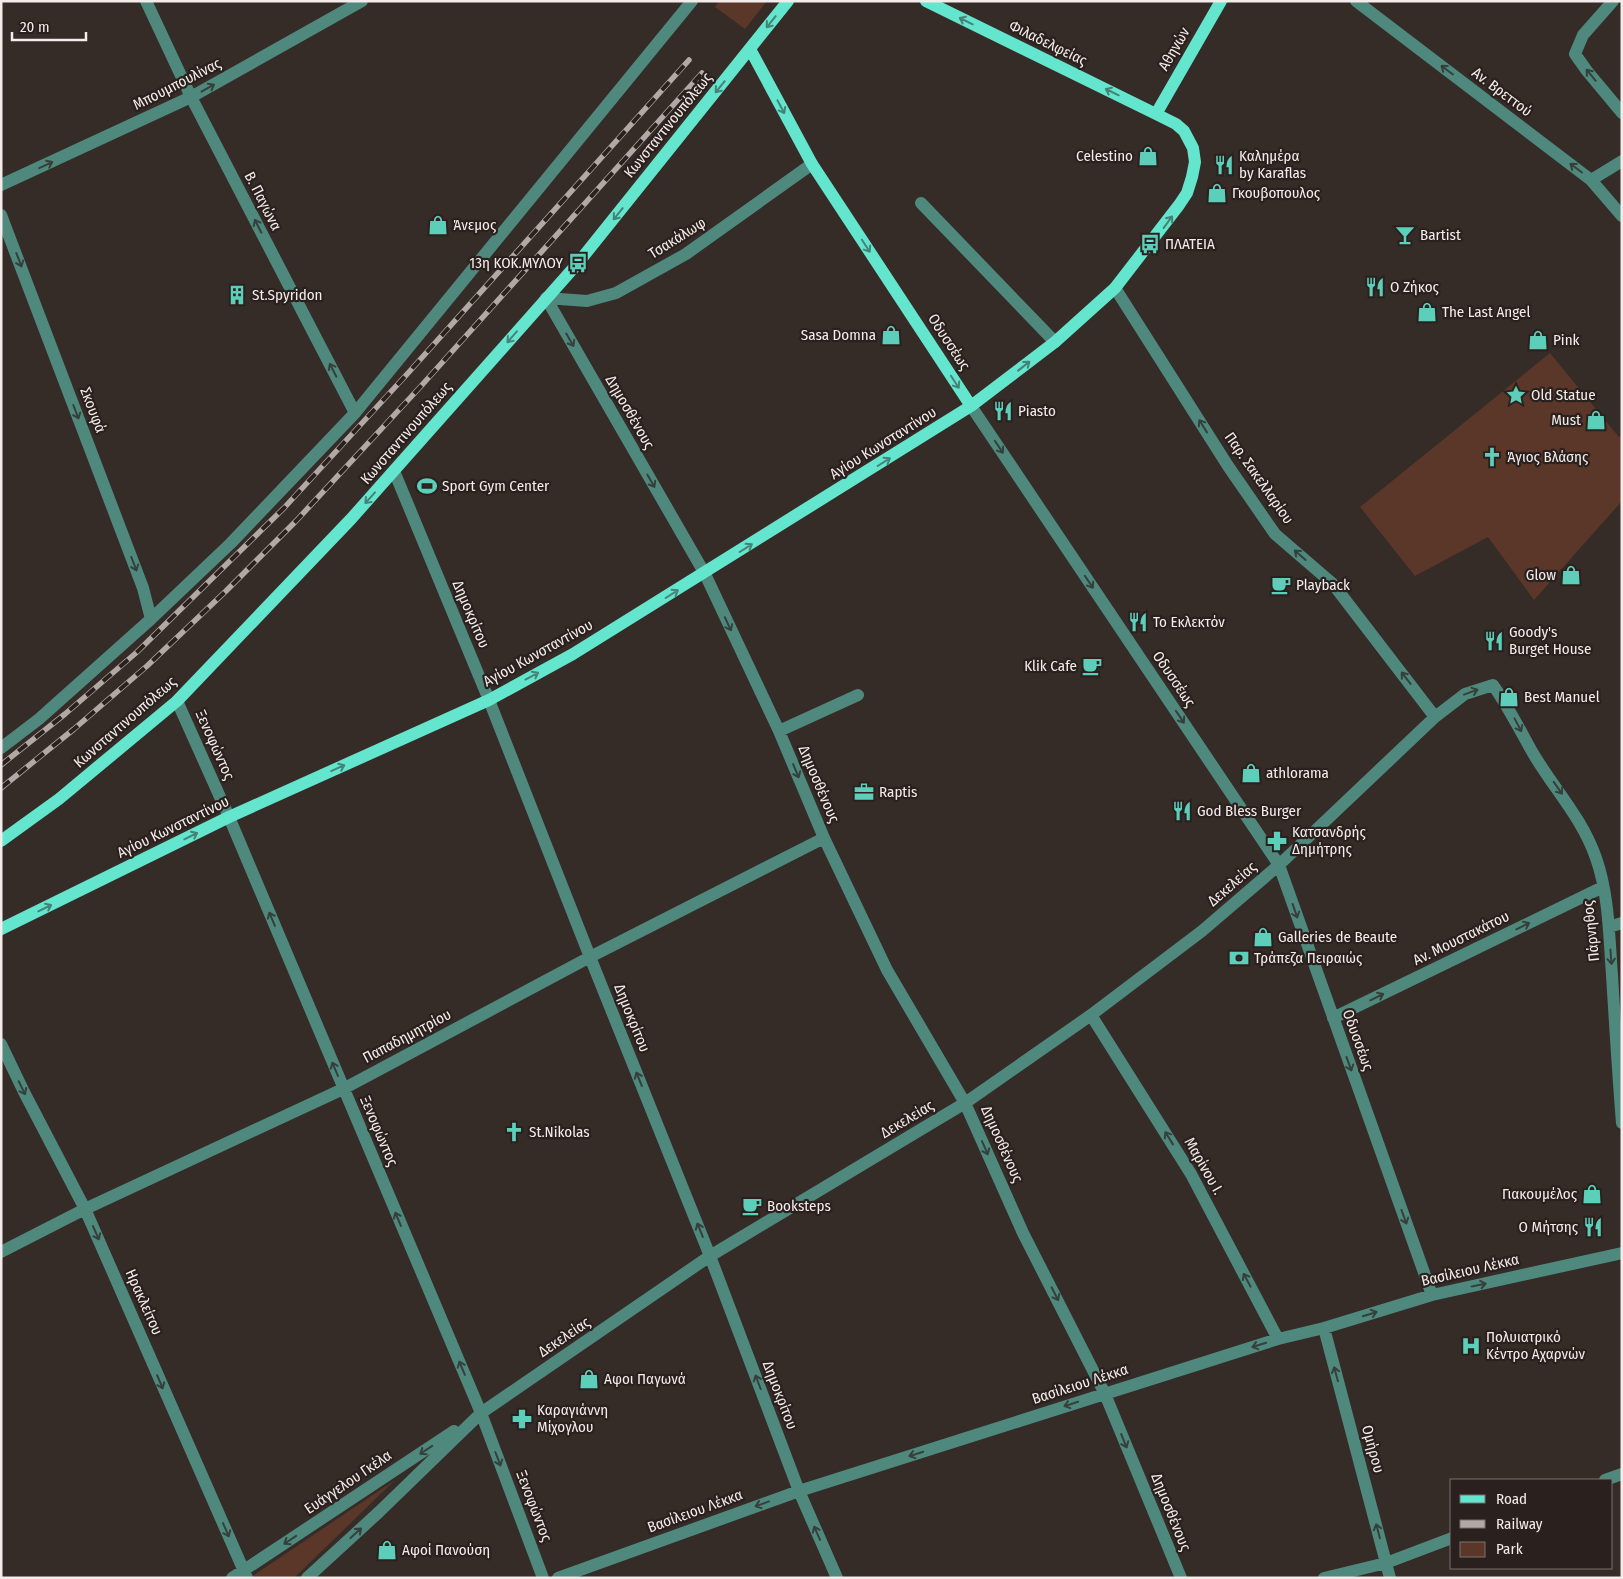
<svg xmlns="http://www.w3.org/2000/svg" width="1623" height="1579" font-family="'Fira Sans Condensed',sans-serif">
	<rect width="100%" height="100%" fill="#352b27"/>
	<path fill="#5a3729" d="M719,1H767L745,29L715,7Z
		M1550,353L1619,437L1622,435V501L1534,600L1488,537L1415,576L1360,507Z
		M395,1480L294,1578H251V1577Z"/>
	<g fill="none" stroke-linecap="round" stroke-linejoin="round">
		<path stroke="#4f897e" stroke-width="12" d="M146,1L191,97L355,413
			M1356,1L1591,180L1622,216
			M1613,1L1583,35L1575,54L1587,71L1622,113
			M1591,180L1622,161
			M1,185L191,97L362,1
			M921,203L1055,342
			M1,215L143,588L151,619
			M1115,288L1228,466L1275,534L1333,584L1435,717
			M546,298L705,574L779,731L824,838L887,970L965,1103L1023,1233L1105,1394L1181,1578
			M546,298L587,301L616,293L686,254L812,164
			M971,406L1279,865L1432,1295
			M394,471L489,700L590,957L710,1256L799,1491L837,1578
			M177,701L229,817L481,1413L543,1578
			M779,731L858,695
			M1,748L39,719L151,619L231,543L355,413L692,1
			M1609,927L1622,923
			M1091,1015L1191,1174L1278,1339
			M1333,1018L1603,887
			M1,1044L24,1092L85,1209L247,1578
			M1,1252L85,1209L343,1089L590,957L824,838
			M1324,1328L1390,1578
			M1605,1480L1622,1474
			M232,1578L454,1431
			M307,1578L379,1512L481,1413L710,1256L965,1103L1091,1015L1202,931L1279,865L1435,717L1465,694L1493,685C1507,705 1518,726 1530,748C1551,786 1581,815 1596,858C1609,895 1609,936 1612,975C1615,1024 1618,1074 1622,1123
			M558,1578L799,1491L1278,1339L1324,1328L1432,1295L1622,1253
			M1324,1578L1386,1563L1452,1538"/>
		<path stroke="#63e5ce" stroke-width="12" d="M750,49L812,164L971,406
			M1156,114L1221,1
			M1,841L59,799L177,701L351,519L578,263L788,1
			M1,929L229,817L489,700L573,654L971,406L1055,342L1115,288L1179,205L1187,193L1192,177L1195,162L1193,148L1184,131L1176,124L1156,114L926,1"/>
		<defs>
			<path id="rail" d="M1,765L65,714L137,652L284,508L409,372L689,60
				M1,788L74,729L147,666L226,591L296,521L422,385L702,73"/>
		</defs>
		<use href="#rail" stroke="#b1a9a6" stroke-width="5.5"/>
		<use href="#rail" stroke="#2a211e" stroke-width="4" stroke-dasharray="11" stroke-linecap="butt"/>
	</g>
	<defs><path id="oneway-shaft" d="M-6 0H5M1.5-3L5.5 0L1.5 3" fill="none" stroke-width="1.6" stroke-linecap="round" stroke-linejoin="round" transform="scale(1.25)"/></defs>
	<g stroke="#468376">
		<use href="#oneway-shaft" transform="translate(966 21) rotate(-154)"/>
		<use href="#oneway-shaft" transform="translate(771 22) rotate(129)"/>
		<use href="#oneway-shaft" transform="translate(720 87) rotate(129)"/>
		<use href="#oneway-shaft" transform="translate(1112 92) rotate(-154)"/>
		<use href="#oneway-shaft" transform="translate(781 107) rotate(62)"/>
		<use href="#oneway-shaft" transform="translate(618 214) rotate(129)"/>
		<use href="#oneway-shaft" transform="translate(1168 222) rotate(-54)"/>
		<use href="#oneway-shaft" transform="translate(866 246) rotate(57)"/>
		<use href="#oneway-shaft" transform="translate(512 337) rotate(131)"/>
		<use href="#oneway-shaft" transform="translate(1024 366) rotate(-38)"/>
		<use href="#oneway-shaft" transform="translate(955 382) rotate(57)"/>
		<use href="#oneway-shaft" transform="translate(884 462) rotate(-32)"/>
		<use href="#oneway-shaft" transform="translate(370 498) rotate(132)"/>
		<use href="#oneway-shaft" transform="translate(746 548) rotate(-32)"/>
		<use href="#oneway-shaft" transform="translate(672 594) rotate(-32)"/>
		<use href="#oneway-shaft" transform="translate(532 676) rotate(-28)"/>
		<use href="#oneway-shaft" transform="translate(338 768) rotate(-24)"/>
		<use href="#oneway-shaft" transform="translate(191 836) rotate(-26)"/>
		<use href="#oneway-shaft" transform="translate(45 908) rotate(-26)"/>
	</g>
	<g stroke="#35403b">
		<use href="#oneway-shaft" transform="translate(1447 70) rotate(-143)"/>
		<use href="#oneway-shaft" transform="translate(1591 75) rotate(-129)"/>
		<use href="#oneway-shaft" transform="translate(208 88) rotate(-29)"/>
		<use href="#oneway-shaft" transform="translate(46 165) rotate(-25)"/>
		<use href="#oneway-shaft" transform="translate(1576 168) rotate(-143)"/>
		<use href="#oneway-shaft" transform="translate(258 226) rotate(-117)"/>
		<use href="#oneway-shaft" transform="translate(19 260) rotate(69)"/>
		<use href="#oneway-shaft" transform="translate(570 340) rotate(60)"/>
		<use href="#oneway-shaft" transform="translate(333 370) rotate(-117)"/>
		<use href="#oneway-shaft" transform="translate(76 412) rotate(69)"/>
		<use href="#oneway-shaft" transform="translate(1203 426) rotate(-122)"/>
		<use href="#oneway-shaft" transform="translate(999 447) rotate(56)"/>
		<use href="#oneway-shaft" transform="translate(651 481) rotate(60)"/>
		<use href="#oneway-shaft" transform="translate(1300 555) rotate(-139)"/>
		<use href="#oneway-shaft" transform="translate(134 564) rotate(69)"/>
		<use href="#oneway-shaft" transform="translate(1089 582) rotate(56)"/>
		<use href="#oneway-shaft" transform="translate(728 624) rotate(65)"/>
		<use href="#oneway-shaft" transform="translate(1406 678) rotate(-128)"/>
		<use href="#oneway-shaft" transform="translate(1471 692) rotate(-20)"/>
		<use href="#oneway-shaft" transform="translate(1180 717) rotate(56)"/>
		<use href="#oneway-shaft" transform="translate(1518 725) rotate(62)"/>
		<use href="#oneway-shaft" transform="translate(796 771) rotate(67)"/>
		<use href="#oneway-shaft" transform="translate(1558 788) rotate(55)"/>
		<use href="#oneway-shaft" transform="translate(1295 911) rotate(71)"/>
		<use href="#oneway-shaft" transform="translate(272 919) rotate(-113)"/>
		<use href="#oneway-shaft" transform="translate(1523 926) rotate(-26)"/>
		<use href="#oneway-shaft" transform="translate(1611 957) rotate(86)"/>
		<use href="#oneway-shaft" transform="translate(1377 997) rotate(-26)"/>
		<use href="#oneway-shaft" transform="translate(1349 1064) rotate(70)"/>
		<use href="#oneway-shaft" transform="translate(335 1069) rotate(-113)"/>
		<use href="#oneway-shaft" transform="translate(639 1079) rotate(-112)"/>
		<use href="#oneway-shaft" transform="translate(22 1088) rotate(64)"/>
		<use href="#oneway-shaft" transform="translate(1169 1138) rotate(-122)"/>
		<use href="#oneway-shaft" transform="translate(985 1148) rotate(66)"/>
		<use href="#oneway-shaft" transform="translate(1404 1217) rotate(70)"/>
		<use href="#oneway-shaft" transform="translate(398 1219) rotate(-113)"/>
		<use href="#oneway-shaft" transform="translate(700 1230) rotate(-112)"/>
		<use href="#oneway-shaft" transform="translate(96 1233) rotate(66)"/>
		<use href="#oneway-shaft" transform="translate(1247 1280) rotate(-118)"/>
		<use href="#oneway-shaft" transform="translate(1479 1285) rotate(-12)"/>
		<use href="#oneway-shaft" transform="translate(1055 1294) rotate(63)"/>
		<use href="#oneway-shaft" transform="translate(1370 1314) rotate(-17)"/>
		<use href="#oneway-shaft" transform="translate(1259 1345) rotate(163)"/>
		<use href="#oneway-shaft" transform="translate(462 1368) rotate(-113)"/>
		<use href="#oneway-shaft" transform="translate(1336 1374) rotate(-105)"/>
		<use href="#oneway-shaft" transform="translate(160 1382) rotate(67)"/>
		<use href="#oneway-shaft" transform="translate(758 1382) rotate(-111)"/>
		<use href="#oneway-shaft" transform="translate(1071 1404) rotate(162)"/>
		<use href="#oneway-shaft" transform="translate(1124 1441) rotate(68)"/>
		<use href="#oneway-shaft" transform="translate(426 1450) rotate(146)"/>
		<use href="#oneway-shaft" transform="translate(916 1454) rotate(162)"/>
		<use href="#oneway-shaft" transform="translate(498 1459) rotate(69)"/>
		<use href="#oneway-shaft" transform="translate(762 1504) rotate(160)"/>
		<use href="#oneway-shaft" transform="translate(226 1530) rotate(66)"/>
		<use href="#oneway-shaft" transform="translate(1378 1531) rotate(-105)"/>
		<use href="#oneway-shaft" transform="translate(356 1533) rotate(-42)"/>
		<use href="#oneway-shaft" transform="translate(817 1533) rotate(-114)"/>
		<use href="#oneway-shaft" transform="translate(290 1540) rotate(146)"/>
	</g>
	<defs>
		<symbol id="shop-bare" viewBox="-9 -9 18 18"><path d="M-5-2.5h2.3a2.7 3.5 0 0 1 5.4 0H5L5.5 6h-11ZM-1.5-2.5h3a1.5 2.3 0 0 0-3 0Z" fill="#5cceba" stroke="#2a211e" stroke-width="2.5" paint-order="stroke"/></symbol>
		<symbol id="restaurant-bare" viewBox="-9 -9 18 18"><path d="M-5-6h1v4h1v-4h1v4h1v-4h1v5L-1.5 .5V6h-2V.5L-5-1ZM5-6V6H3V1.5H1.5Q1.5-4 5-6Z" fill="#5cceba" stroke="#2a211e" stroke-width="2.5" paint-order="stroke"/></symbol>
		<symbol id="bar-bare" viewBox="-9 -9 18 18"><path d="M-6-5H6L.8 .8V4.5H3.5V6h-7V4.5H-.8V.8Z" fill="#5cceba" stroke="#2a211e" stroke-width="2.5" paint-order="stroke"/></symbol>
		<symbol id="bus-bare" viewBox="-9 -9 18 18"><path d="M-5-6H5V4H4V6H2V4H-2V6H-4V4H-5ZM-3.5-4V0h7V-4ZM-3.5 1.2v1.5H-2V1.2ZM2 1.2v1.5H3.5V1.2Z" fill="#5cceba" stroke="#2a211e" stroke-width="2.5" paint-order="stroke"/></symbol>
		<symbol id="building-bare" viewBox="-9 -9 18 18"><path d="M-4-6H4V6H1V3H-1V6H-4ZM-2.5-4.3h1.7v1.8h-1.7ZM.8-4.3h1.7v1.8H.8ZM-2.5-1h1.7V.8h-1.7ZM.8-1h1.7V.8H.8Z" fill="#5cceba" stroke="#2a211e" stroke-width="2.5" paint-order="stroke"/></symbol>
		<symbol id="sight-bare" viewBox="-9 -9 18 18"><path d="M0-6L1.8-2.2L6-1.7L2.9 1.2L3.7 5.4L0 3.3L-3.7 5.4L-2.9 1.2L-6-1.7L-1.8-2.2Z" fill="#5cceba" stroke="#2a211e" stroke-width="2.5" paint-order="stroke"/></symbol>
		<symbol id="church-bare" viewBox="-9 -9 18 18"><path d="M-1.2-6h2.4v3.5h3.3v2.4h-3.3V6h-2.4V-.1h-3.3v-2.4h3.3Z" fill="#5cceba" stroke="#2a211e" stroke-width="2.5" paint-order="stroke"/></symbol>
		<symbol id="stadium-bare" viewBox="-9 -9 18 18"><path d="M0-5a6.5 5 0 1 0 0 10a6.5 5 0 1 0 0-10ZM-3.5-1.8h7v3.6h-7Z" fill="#5cceba" stroke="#2a211e" stroke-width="2.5" paint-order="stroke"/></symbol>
		<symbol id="cafe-bare" viewBox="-9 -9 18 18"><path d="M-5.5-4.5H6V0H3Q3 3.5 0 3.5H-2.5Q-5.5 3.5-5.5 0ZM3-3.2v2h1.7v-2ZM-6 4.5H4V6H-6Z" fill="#5cceba" stroke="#2a211e" stroke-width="2.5" paint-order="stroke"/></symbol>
		<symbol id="office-bare" viewBox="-9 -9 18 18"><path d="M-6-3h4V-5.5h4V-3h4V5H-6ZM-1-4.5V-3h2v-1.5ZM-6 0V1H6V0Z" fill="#5cceba" stroke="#2a211e" stroke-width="2.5" paint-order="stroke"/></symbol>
		<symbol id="pharmacy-bare" viewBox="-9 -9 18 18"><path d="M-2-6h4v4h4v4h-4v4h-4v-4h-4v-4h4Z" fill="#5cceba" stroke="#2a211e" stroke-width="2.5" paint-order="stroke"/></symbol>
		<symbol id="bank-bare" viewBox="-9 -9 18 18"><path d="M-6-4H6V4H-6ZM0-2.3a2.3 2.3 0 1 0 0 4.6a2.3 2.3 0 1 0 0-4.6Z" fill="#5cceba" stroke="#2a211e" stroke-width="2.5" paint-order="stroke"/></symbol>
		<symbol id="hospital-bare" viewBox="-9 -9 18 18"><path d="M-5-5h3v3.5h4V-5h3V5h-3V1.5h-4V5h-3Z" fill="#5cceba" stroke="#2a211e" stroke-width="2.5" paint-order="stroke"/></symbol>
	</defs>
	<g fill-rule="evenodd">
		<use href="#shop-bare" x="1134" y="142" width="28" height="28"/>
		<use href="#restaurant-bare" x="1210" y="151" width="28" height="28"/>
		<use href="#shop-bare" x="1203" y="179" width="28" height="28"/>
		<use href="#shop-bare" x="424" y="211" width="28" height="28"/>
		<use href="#bar-bare" x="1391" y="221" width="28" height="28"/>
		<use href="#bus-bare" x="1136" y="230" width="28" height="28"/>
		<use href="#bus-bare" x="564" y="249" width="28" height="28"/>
		<use href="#restaurant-bare" x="1361" y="273" width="28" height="28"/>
		<use href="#building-bare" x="223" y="281" width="28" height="28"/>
		<use href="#shop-bare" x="1413" y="298" width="28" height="28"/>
		<use href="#shop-bare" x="877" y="321" width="28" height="28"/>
		<use href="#shop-bare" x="1524" y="326" width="28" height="28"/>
		<use href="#sight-bare" x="1502" y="381" width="28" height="28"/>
		<use href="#restaurant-bare" x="989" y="397" width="28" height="28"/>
		<use href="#shop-bare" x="1582" y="406" width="28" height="28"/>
		<use href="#church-bare" x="1478" y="443" width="28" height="28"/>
		<use href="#stadium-bare" x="413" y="472" width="28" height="28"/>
		<use href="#shop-bare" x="1557" y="561" width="28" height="28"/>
		<use href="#cafe-bare" x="1267" y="571" width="28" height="28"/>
		<use href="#restaurant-bare" x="1124" y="608" width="28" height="28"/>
		<use href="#restaurant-bare" x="1480" y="627" width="28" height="28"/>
		<use href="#cafe-bare" x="1078" y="652" width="28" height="28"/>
		<use href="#shop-bare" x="1495" y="683" width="28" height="28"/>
		<use href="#shop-bare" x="1237" y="759" width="28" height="28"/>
		<use href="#office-bare" x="850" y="778" width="28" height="28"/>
		<use href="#restaurant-bare" x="1168" y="797" width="28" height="28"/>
		<use href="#pharmacy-bare" x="1263" y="827" width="28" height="28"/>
		<use href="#shop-bare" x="1249" y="923" width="28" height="28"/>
		<use href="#bank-bare" x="1225" y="944" width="28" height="28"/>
		<use href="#church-bare" x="500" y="1118" width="28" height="28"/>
		<use href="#shop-bare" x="1578" y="1180" width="28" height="28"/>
		<use href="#cafe-bare" x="738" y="1192" width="28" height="28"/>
		<use href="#restaurant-bare" x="1579" y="1213" width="28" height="28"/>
		<use href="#hospital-bare" x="1457" y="1332" width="28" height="28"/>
		<use href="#shop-bare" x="575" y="1365" width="28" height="28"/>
		<use href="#pharmacy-bare" x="508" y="1405" width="28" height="28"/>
		<use href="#shop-bare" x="373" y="1536" width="28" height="28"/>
	</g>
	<g text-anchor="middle" stroke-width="4.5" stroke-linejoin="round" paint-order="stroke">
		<g font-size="15" fill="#f3ecea" stroke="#2a211e">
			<text transform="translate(1048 43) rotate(26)" y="5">Φιλαδελφείας</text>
			<text transform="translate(1174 49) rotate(-60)" y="5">Αθηνών</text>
			<text transform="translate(177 84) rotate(-27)" y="5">Μπουμπουλίνας</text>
			<text transform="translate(1502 92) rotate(37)" y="5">Αν. Βρεττού</text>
			<text transform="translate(668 125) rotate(-51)" y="5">Κωνσταντινουπόλεως</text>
			<text transform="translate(263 201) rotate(63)" y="5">Β. Παγώνα</text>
			<text transform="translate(677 238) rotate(-32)" y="5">Τσακάλωφ</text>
			<text transform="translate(949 342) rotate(57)" y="5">Οδυσσέως</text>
			<text transform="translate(93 410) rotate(69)" y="5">Σκουφά</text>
			<text transform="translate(630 412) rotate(60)" y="5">Δημοσθένους</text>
			<text transform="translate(406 433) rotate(-49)" y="5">Κωνσταντινουπόλεως</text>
			<text transform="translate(883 443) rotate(-32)" y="5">Αγίου Κωνσταντίνου</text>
			<text transform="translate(1259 478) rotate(55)" y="5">Παρ. Σακελλαρίου</text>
			<text transform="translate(471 614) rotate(67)" y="5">Δημοκρίτου</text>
			<text transform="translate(538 653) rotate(-29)" y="5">Αγίου Κωνσταντίνου</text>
			<text transform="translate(1174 679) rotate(56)" y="5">Οδυσσέως</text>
			<text transform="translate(125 722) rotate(-41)" y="5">Κωνσταντινουπόλεως</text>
			<text transform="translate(215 745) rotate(66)" y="5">Ξενοφώντος</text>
			<text transform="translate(819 784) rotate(67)" y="5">Δημοσθένους</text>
			<text transform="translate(173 827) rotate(-26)" y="5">Αγίου Κωνσταντίνου</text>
			<text transform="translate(1232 884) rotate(-41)" y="5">Δεκελείας</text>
			<text transform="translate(1591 931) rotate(-96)" y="5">Πάρνηθος</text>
			<text transform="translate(1461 938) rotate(-26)" y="5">Αν. Μουστακάτου</text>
			<text transform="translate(632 1018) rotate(68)" y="5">Δημοκρίτου</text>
			<text transform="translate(407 1036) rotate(-28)" y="5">Παπαδημητρίου</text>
			<text transform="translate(1358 1040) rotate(70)" y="5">Οδυσσέως</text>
			<text transform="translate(907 1119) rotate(-31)" y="5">Δεκελείας</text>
			<text transform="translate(379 1131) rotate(67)" y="5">Ξενοφώντος</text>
			<text transform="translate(1002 1144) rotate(66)" y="5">Δημοσθένους</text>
			<text transform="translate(1204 1166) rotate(60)" y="5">Μαρίνου Ι.</text>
			<text transform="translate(1470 1270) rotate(-13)" y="5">Βασίλειου Λέκκα</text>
			<text transform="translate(144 1302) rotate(66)" y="5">Ηρακλείτου</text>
			<text transform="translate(564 1337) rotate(-34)" y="5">Δεκελείας</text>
			<text transform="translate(1080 1384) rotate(-18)" y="5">Βασίλειου Λέκκα</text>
			<text transform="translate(780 1395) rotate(69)" y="5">Δημοκρίτου</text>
			<text transform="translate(1373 1449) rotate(75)" y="5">Ομήρου</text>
			<text transform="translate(348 1482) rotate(-34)" y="5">Ευάγγελου Γκέλα</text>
			<text transform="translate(534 1506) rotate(69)" y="5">Ξενοφώντος</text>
			<text transform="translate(695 1511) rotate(-20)" y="5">Βασίλειου Λέκκα</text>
			<text transform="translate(1171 1512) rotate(68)" y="5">Δημοσθένους</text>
		</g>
		<g font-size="15" fill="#f3ecea" stroke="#2a211e" text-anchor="start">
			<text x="1133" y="161" text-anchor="end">Celestino</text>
			<text x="1239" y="161">Καλημέρα<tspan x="1239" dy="17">by Karaflas</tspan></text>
			<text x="1232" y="198">Γκουβοπουλος</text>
			<text x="453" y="230">Άνεμος</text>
			<text x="1420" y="240">Bartist</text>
			<text x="1165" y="249">ΠΛΑΤΕΙΑ</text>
			<text x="563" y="268" text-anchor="end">13η ΚΟΚ.ΜΥΛΟΥ</text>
			<text x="1390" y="292">Ο Ζήκος</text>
			<text x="252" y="300">St.Spyridon</text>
			<text x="1442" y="317">The Last Angel</text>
			<text x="876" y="340" text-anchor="end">Sasa Domna</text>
			<text x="1553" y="345">Pink</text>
			<text x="1531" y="400">Old Statue</text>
			<text x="1018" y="416">Piasto</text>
			<text x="1581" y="425" text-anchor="end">Must</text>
			<text x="1507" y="462">Άγιος Βλάσης</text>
			<text x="442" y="491">Sport Gym Center</text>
			<text x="1556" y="580" text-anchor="end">Glow</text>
			<text x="1296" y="590">Playback</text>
			<text x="1153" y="627">Το Εκλεκτόν</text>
			<text x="1509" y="637">Goody's<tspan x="1509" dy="17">Burget House</tspan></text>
			<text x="1077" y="671" text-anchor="end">Klik Cafe</text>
			<text x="1524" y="702">Best Manuel</text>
			<text x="1266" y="778">athlorama</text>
			<text x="879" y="797">Raptis</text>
			<text x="1197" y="816">God Bless Burger</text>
			<text x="1292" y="837">Κατσανδρής<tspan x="1292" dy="17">Δημήτρης</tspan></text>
			<text x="1278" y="942">Galleries de Beaute</text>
			<text x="1254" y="963">Τράπεζα Πειραιώς</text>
			<text x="529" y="1137">St.Nikolas</text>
			<text x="1577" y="1199" text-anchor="end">Γιακουμέλος</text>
			<text x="767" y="1211">Booksteps</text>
			<text x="1578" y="1232" text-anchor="end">Ο Μήτσης</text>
			<text x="1486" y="1342">Πολυιατρικό<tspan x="1486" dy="17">Κέντρο Αχαρνών</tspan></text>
			<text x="604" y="1384">Αφοι Παγωνά</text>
			<text x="537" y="1415">Καραγιάννη<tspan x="537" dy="17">Μίχογλου</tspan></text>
			<text x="402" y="1555">Αφοί Πανούση</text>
		</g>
	</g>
	<rect width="1623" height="1579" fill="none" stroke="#f3ecea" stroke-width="5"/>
	<rect x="1450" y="1479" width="162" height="90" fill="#2a211e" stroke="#7a7270"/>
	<rect x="1460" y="1495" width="25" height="8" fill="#63e5ce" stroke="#7a7270"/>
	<text x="1496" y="1504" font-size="15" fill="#f3ecea">Road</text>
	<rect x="1460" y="1520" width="25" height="8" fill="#b1a9a6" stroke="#7a7270"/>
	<text x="1496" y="1529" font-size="15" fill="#f3ecea">Railway</text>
	<rect x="1460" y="1542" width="25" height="15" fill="#5a3729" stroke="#7a7270"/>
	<text x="1496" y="1554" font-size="15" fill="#f3ecea">Park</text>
	<path d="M12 32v8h74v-8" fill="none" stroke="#f3ecea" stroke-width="2.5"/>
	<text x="20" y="32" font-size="15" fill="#f3ecea" stroke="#2a211e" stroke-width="4" paint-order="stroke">20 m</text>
</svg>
